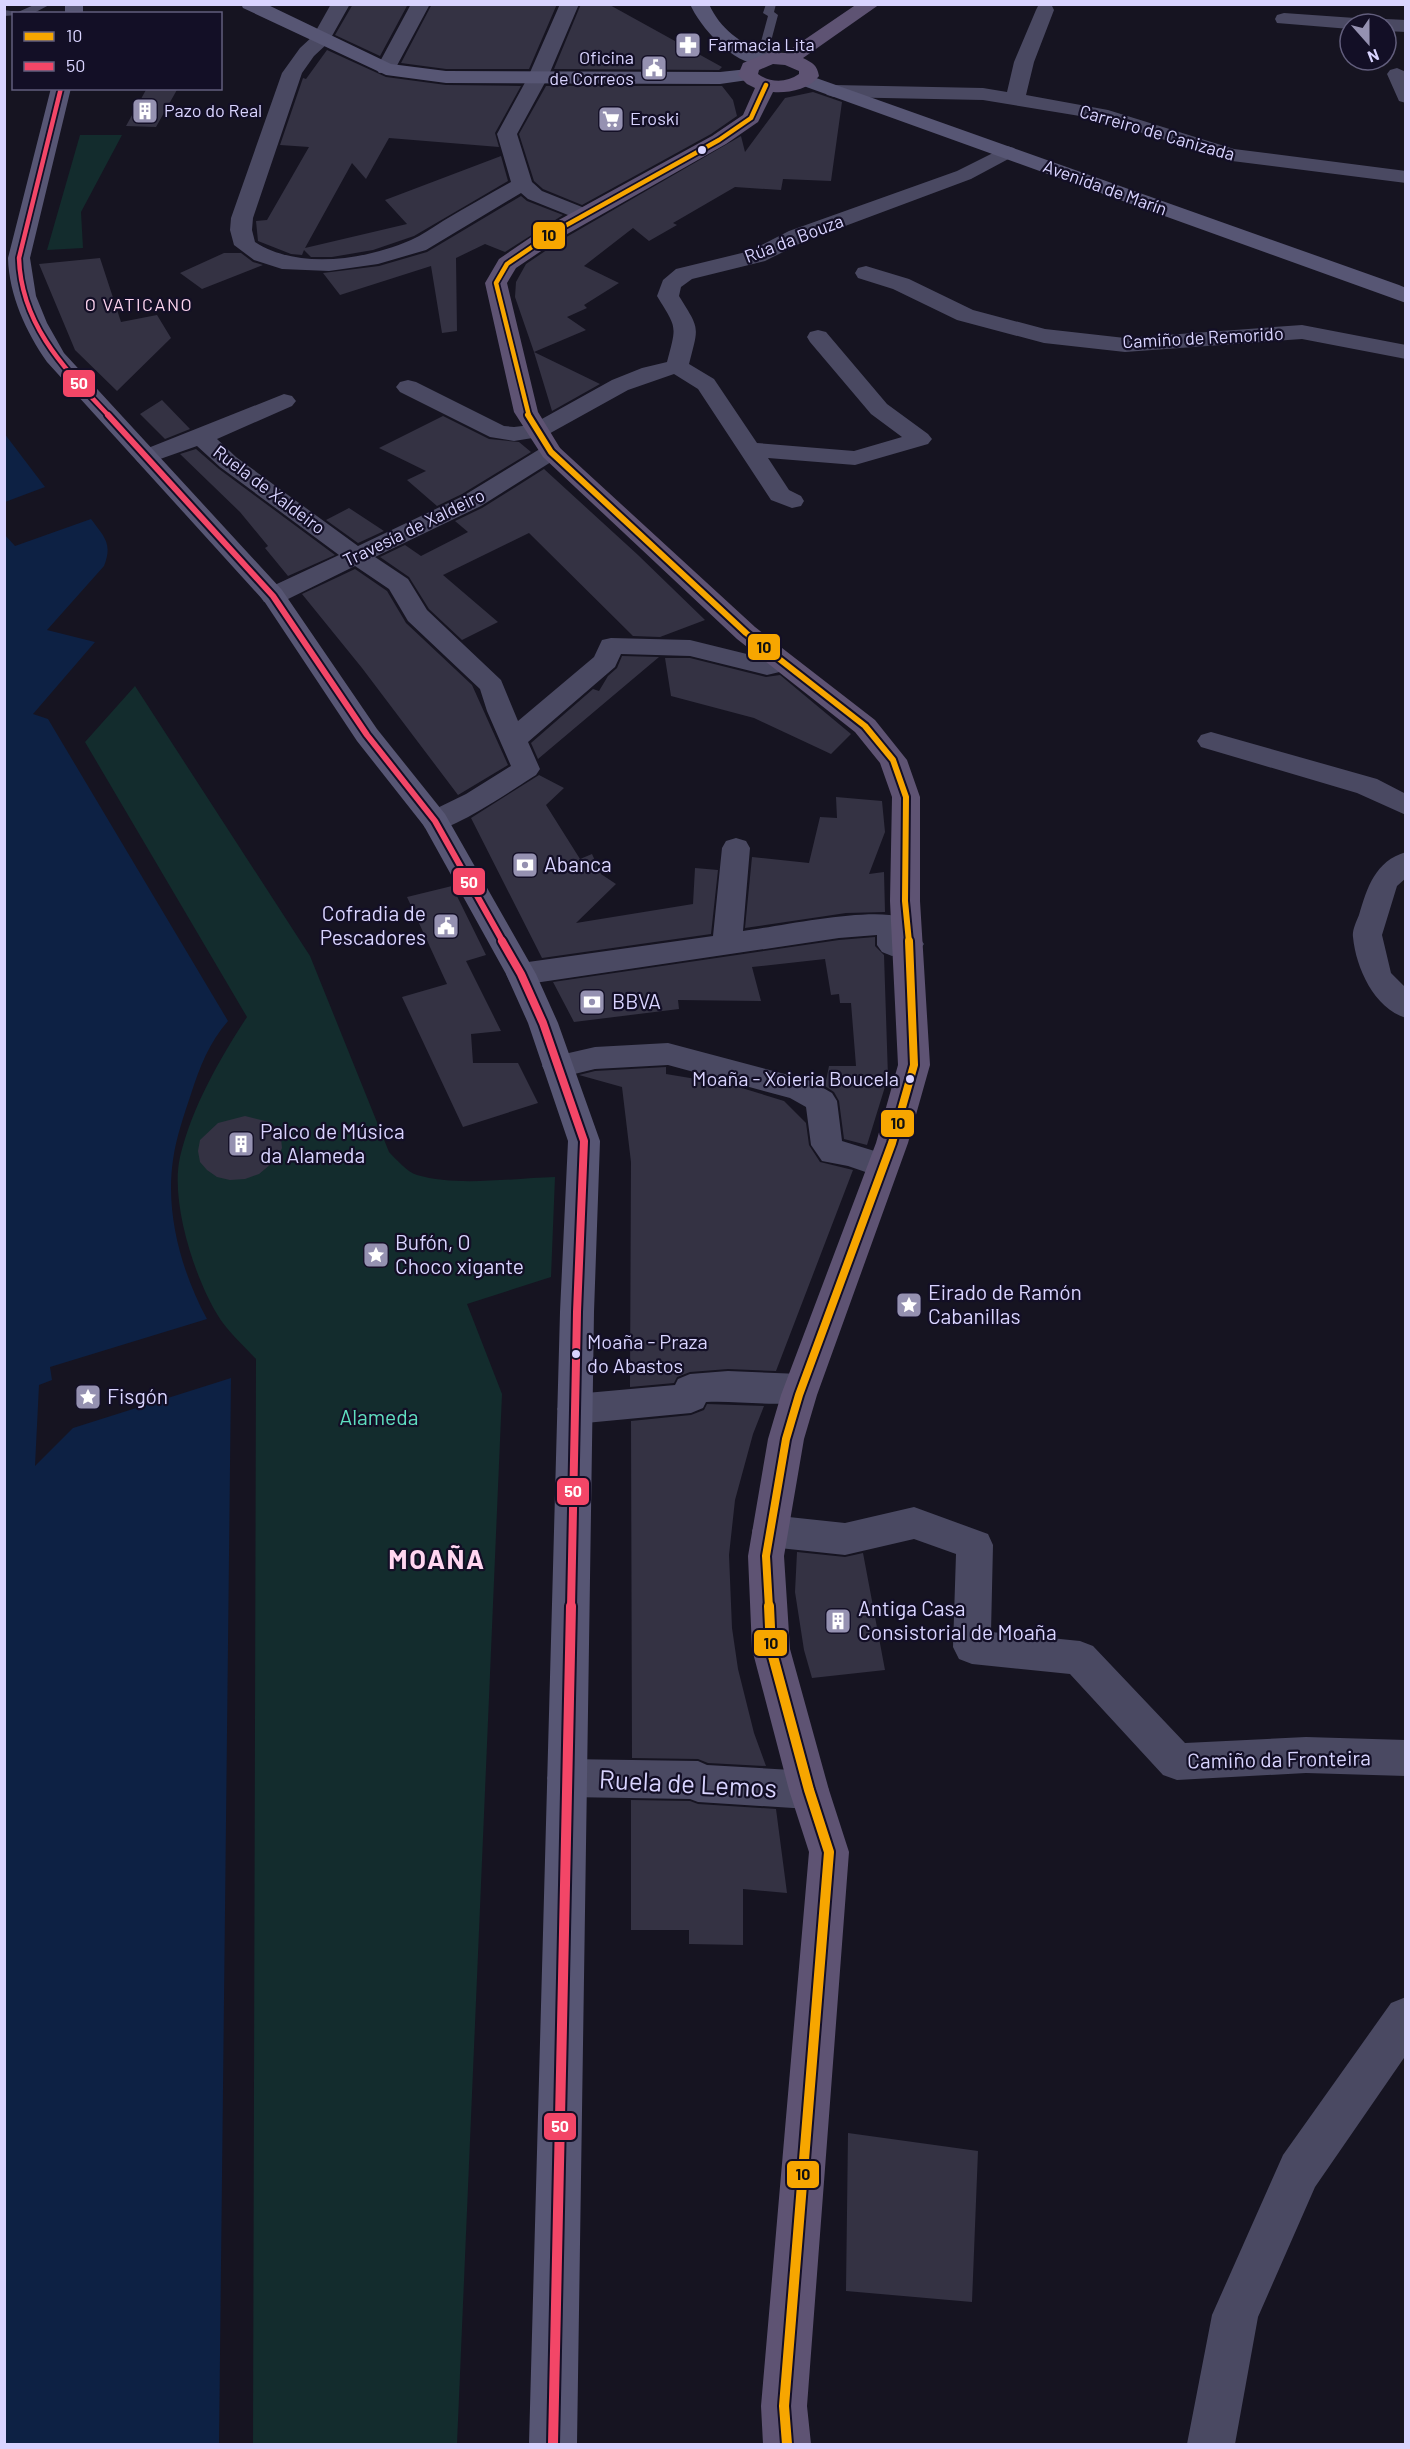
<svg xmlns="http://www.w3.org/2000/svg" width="1410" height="2449" font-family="Barlow,sans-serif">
	<rect width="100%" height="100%" fill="#161421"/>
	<path fill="#132c2d" d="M80,135H122L81,212L83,248L47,250Z
		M135,686L310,956L389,1152C396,1159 407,1172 417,1175C457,1187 514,1178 555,1177L551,1277L467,1304L502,1394L457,2444H253L256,1359C243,1345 226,1330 217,1314C194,1276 170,1201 180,1157C192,1107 219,1060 247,1017L85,742Z"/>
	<path fill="#0d2144" d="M4,433L45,487L5,502H4Z
		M91,519C104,537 113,543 104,566L47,630L95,642L33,714L48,719L228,1021C209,1043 200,1066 191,1094C184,1115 176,1138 173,1160C165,1214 182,1273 207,1319L50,1367L52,1380L39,1385L35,1466L73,1428L231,1378L219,2444H5L4,534L15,546Z"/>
	<path fill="#343243" d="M353,4H408L380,56L335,35Z
		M432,4H557L529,69H446L401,63Z
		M581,4H608L722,67L719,70L554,69Z
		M327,50L386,77L446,85L521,86L495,133L499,147L389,138L366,179L352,163L305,248L407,224L385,200L501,156L508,181L414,236L373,250L332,257H311L304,250L302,255L291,254L258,241L256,221L267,220L309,147L280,145L303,78L306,79Z
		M546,86H722L733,100L737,116L711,134L582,205L543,189L534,181L519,134Z
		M147,88H178L156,127L126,126Z
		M813,92L842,102L831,181L783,179L781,190L735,187L673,223L677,225L649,241L633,228L584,266L619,283L584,305L587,308L567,317L586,330L534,352L515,297L516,282L526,264L563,239L741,136L745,152L785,98Z
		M521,196L527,201L563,215L505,252L485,244L456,258L457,331L442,333L431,266L340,295L323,273L379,266L427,252Z
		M224,253H241L253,262L263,265L202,289L180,273Z
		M100,258L121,322L157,315L171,338L117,391L75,350L39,264Z
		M534,352L600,384L552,411Z
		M162,400L190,429L165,439L140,414Z
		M443,416L489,439L519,442L531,452L462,494L437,506L407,480L426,471L379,448Z
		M196,449L219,469L335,555L288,576L265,548L268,546L240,512L180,454Z
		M544,469L638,555L705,620L660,637L633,636L529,533L443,575L498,622L462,640L429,609L409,577L380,557L405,545L421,556L468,532L455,521L482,508Z
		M349,508L384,531L358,543L326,520Z
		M355,569L387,591L406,623L472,685L508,765L458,795L362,668L302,594Z
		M622,656L659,657L538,759L531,743L593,689L599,691L608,676L617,668Z
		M665,658H690L766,677L780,675L851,734L831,754L754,718L671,696Z
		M539,775L564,788L546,805L580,859L592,854L601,874L616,884L576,923L693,904L695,868L718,870L711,934L542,958L471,818Z
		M836,797L882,801L885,832L869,874L884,872L885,912L846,913L745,928L752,857L809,863L820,817L837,818Z
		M452,886L486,955L466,961L501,1031L471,1034L473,1063H518L538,1103L463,1127L402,997L447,984L407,897Z
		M875,937V946L884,955L888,1077L867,1145L844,1139L839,1101L834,1092L825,1086L829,1066H856L851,1003H840L839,994L831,995L825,959L752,967L761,1001L678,1000L679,1009L574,1022L553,982L839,940Z
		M666,1067V1074L732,1085L784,1101L806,1123L809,1145L820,1162L853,1170L776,1371L728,1369L690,1372L677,1377L674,1383L630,1387L631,1162L622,1087L579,1075L595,1071Z
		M245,1116L269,1122L277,1129L281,1138L282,1148L277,1159L259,1174L245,1179L230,1180L217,1177L207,1170L200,1162L198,1151L200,1140L218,1123Z
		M707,1404L764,1406L753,1434L735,1500L729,1555L732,1628L738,1669L754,1733L766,1766L708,1763L698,1759L632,1758L631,1421L691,1415L704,1410Z
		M797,1552L845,1557L863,1553L885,1670L812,1678L804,1650L795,1592Z
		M631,1800L690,1801L698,1804L776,1809L787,1893L743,1889V1945L689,1944V1930H631Z
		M848,2133L978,2151L972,2302L846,2291Z"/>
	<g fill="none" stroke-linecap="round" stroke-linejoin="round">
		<path fill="#4a4962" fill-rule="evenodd" d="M36,4H51L32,14L4,16V10L18,12Z
			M766,4H776L774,12L778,15L766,60L761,63L756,60L768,16L763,13Z"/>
		<path fill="#4a4962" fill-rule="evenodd" d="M331,4H350L328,43L314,56L302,73L253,218L252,230L255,242C298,270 365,260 411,240C422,235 432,228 443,221C465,208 488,195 511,182L497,134L528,77L560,4H579L548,77L517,134L532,182L542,191L592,211L596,215L592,219L585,221L578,219L528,199L521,193L426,250L378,264L329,271L282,269L254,260L234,245L230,230L231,218L282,73L300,48L313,36Z
			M411,4H430L393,73H379L376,69Z
			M1045,4L1052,6L1054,10L1034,62L1026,95L1108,110L1234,149L1406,171V183L1232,161L1098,119L983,100L834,97L827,95L824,91L827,87L834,85L983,88L1007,92L1014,62L1036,10L1038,6Z
			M1284,13L1355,18L1362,20L1364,24H1350V29L1277,23L1275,19L1277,15Z
			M1386,19L1406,20V32L1386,31V24H1377Z
			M1397,68L1406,72V103L1399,101L1387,74L1390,70Z
			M1007,146L1014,148L1017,152L1014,156L971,179L805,241L765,261L692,279L681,287L679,296C700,330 699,325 689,364L714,379L757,443L854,451L902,437L871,414L810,342L807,337L810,332L818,330L826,332L887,404L928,434L932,439L928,444L855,465L768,458L789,490L801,496L804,501L801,506L792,508L771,500L698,389L674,374L628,390L545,436L514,441L490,437L400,392L396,387L400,382L408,380L416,382L504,426L514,427L531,425L612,380L642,368L667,362C677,324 677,329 657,296L663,280L676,269L750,251L789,231L957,171Z
			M866,266L909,279L973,310L1045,329L1125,338L1302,325L1406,345V359L1302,339L1125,352L1044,343L957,320L893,289L858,278L855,273L858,268Z
			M284,394L292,396L296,401L292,406L217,439L236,457L358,546L463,496L543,447L551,445L559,447L563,452L559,457L481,506L375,557L408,579L427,610L501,680L518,721L594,657L602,640L611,638L690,640L767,659L783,655L792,657L796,663L792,669L767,675L690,656L621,654L615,667L528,742L540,769L536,775C517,787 453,831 434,830C431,830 428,829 425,828L421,821L425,814L466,794L511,766L487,711L480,689L408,621L389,589L355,566L282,602L273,604L264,602L260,596L264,590L339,555L220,467L197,446L146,464L138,462L134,457L138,452Z
			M1211,732L1377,779L1406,794V815L1357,793L1201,747L1197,741L1201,735Z
			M736,838L746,841L750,848L743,931C780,926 868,907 901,917L906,924V934L919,937L924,944L919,951L892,956L882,952L877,945V935L839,938L521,985L510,982L506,974L510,966L521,963L713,936L722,848L726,841Z
			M1406,852V878L1397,886L1382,935L1391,973L1406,988V1018C1374,1008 1356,968 1353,937C1352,931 1356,922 1359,915C1367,888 1375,861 1406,852Z
			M668,1043L811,1081L832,1093L837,1101L842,1141L894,1157L899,1166L894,1175L883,1178L848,1166L822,1161L811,1145L806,1107L790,1098L668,1065L595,1069L558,1078L547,1074L542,1066L547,1058L595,1047Z
			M728,1371L801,1374L813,1379L818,1389L813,1399C785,1409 739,1400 706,1402L703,1408L691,1413L575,1424L563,1419L557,1409L563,1399L575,1394L675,1385L678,1379L690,1374Z
			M914,1507L988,1534L993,1545L991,1632L1080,1641L1093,1646L1185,1743L1306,1737L1406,1740V1776L1306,1773L1177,1780L1163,1775L1070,1674L972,1664L959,1659L953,1647L956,1554L914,1539L845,1555L770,1547L757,1542L752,1531L757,1520L770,1515L845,1523Z
			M567,1759L698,1761L707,1765L809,1771L823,1777L829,1790L823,1803L809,1809L698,1802L690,1799L567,1797L553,1791L547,1778L553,1765Z
			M1406,1997V2055L1315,2187L1258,2317L1235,2444H1187L1212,2315L1283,2155L1391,2003Z"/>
		<path fill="#575674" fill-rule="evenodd" d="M65,4H83V14H65Z
			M241,4H266L391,64L446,71L720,72L748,69L755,71L758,75L755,79L720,84L446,83L386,75L243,8Z
			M690,4H709C721,31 742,43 768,56L771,60L768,64C739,71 700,28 690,4Z
			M805,74L1399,285L1406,288V303L798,84L795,80L798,76Z
			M51,88H71L30,258L36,296L47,323L64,353L282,590L377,729L445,814L536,974L558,1023L600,1141L594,1312L577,2444H529L560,1312L568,1141L528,1023L506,974L424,826L357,741L264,601L47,362C26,332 9,295 8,258Z"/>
		<path fill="#5e5373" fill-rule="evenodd" d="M857,4H880L803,58C813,63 817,65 819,76C809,90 788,93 773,92L758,122L726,144L562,237L516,268L507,283L538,412L560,448L755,627L875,720L907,760L920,797V901L930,1065L908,1143L817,1395L804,1439L784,1556L790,1649L829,1790L849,1852L807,2406L811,2444H763L761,2406L809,1852L789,1790L752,1649L748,1556L768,1439L781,1395L876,1143L898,1065L890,901L892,797L880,763L855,732L737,639L543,457L514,412L485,283L499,259L546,227L712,136L743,115L755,88L747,84L738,75L743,63L770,52L785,53ZM773,64L785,65L799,71V74C786,83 771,83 758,74L759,70Z"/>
		<defs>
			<path id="bus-1-far3" d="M529,416L496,283L507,264L554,232L719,140L751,118L766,85"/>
			<path id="bus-1-far2" d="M528,415L551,452L746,633L865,726L893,760L906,797L905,901L909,942"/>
			<path id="bus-1-far1" d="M769,1608L766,1556L786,1439L799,1395L892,1143L914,1065L909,941"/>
			<path id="bus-1" d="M769,1606L771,1649L809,1790L829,1852L784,2406L787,2444"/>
			<path id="bus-2-far3" d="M61,88L19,258C21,326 66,370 109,416"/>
			<path id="bus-2-far2" d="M108,415L273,596L367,735L435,821L503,942"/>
			<path id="bus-2-far1" d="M502,941L521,974L543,1023L584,1141L577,1312L571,1608"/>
			<path id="bus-2" d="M553,2444L571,1606"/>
		</defs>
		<use href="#bus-1-far3" stroke="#130f26" stroke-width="8"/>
		<use href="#bus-1-far2" stroke="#130f26" stroke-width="10"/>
		<use href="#bus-1-far1" stroke="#130f26" stroke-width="12"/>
		<use href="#bus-1" stroke="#130f26" stroke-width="14"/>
		<use href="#bus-2-far3" stroke="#130f26" stroke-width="8"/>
		<use href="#bus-2-far2" stroke="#130f26" stroke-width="10"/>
		<use href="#bus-2-far1" stroke="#130f26" stroke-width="12"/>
		<use href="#bus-2" stroke="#130f26" stroke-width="14"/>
		<use href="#bus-1-far3" stroke="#f7a600" stroke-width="4.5"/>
		<use href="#bus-1-far2" stroke="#f7a600" stroke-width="6"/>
		<use href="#bus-1-far1" stroke="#f7a600" stroke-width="8"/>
		<use href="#bus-1" stroke="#f7a600" stroke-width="10"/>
		<use href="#bus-2-far3" stroke="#f34667" stroke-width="4.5"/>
		<use href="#bus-2-far2" stroke="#f34667" stroke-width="6"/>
		<use href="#bus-2-far1" stroke="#f34667" stroke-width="8"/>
		<use href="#bus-2" stroke="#f34667" stroke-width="10"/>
	</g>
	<defs>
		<symbol id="pharmacy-square" viewBox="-11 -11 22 22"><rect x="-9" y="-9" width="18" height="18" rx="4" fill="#9591b1" stroke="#130f26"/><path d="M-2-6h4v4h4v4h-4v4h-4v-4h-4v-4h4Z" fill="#fff"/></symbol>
		<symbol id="civic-square" viewBox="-11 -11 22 22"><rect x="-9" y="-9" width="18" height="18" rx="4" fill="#9591b1" stroke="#130f26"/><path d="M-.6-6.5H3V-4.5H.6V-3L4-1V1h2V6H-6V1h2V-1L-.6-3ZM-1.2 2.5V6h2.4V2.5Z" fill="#fff"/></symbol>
		<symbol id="building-square" viewBox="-11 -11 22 22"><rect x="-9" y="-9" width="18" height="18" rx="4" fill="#9591b1" stroke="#130f26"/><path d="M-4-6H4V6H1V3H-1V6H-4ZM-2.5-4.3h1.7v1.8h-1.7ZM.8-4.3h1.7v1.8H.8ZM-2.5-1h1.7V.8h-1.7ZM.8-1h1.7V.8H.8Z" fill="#fff"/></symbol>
		<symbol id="supermarket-square" viewBox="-11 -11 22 22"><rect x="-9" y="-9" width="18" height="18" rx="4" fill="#9591b1" stroke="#130f26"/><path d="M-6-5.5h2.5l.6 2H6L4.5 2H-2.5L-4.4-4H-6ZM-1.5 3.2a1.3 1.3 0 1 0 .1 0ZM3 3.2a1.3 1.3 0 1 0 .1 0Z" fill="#fff"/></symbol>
		<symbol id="bank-square" viewBox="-11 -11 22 22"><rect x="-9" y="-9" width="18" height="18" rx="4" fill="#9591b1" stroke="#130f26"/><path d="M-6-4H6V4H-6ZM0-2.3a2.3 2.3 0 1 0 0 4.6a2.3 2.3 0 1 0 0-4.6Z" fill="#fff"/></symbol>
		<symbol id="sight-square" viewBox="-11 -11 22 22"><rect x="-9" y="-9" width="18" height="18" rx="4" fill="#9591b1" stroke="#130f26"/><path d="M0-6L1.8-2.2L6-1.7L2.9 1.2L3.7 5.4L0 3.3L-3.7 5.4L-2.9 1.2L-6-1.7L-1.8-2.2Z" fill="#fff"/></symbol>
	</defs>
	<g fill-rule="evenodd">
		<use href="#pharmacy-square" x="673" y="30" width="30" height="30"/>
		<use href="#civic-square" x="639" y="53" width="30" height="30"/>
		<use href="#building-square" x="130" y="96" width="30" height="30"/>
		<use href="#supermarket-square" x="596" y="104" width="30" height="30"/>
		<use href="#bank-square" x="510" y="850" width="30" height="30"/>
		<use href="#civic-square" x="431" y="911" width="30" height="30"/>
		<use href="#bank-square" x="577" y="987" width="30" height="30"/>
		<use href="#building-square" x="226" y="1129" width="30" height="30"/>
		<use href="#sight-square" x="361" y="1240" width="30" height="30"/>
		<use href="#sight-square" x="894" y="1290" width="30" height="30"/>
		<use href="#sight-square" x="73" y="1382" width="30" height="30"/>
		<use href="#building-square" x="823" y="1606" width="30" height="30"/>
	</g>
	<g fill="#d9d4ff" stroke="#130f26" stroke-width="2">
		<circle cx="702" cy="150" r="5"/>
		<circle cx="910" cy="1079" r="5"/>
		<circle cx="576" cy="1354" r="5"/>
	</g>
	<g text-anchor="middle" stroke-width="4.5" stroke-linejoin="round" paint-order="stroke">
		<g font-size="18" fill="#d9d4ff" stroke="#130f26" text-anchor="start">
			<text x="708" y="51">Farmacia Lita</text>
			<text x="634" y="64" text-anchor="end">Oficina<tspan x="634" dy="21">de Correos</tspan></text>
			<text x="164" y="117">Pazo do Real</text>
			<text x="630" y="125">Eroski</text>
		</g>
		<g font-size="18" fill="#d9d4ff" stroke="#130f26">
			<text transform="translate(1157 133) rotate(16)" y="6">Carreiro de Canizada</text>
			<text transform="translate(1105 188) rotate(20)" y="6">Avenida de Marín</text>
			<text transform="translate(794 239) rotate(-21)" y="6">Rúa da Bouza</text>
			<text transform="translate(1203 338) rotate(-3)" y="6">Camiño de Remorido</text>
			<text transform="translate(269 490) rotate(37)" y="6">Ruela de Xaldeiro</text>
			<text transform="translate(414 528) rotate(-26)" y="6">Travesía de Xaldeiro</text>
		</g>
		<g font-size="18" letter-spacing="1.5" fill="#ffd6f0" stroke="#130f26">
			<text x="139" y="311">O VATICANO</text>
		</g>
		<g font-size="20" fill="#d9d4ff" stroke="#130f26" text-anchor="end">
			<text x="899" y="1086">Moaña - Xoieria Boucela</text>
			<text x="587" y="1349" text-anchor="start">Moaña - Praza<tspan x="587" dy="24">do Abastos</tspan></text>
		</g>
		<g font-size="21" fill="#d9d4ff" stroke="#130f26" text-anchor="start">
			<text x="544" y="872">Abanca</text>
			<text x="426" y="921" text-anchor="end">Cofradia de<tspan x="426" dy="24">Pescadores</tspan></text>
			<text x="612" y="1009">BBVA</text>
			<text x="260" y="1139">Palco de Música<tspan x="260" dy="24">da Alameda</tspan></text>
			<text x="395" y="1250">Bufón, O<tspan x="395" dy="24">Choco xigante</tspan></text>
			<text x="928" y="1300">Eirado de Ramón<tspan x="928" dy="24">Cabanillas</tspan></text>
			<text x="107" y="1404">Fisgón</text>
			<text x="858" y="1616">Antiga Casa<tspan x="858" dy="24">Consistorial de Moaña</tspan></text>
		</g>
		<g font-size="21" fill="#5fe0c0" stroke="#130f26">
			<text x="379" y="1425">Alameda</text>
		</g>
		<g font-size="21" fill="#d9d4ff" stroke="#130f26">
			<text transform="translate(1279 1760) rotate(-1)" y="7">Camiño da Fronteira</text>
		</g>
		<g font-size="26" fill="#d9d4ff" stroke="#130f26">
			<text transform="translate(688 1784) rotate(3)" y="9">Ruela de Lemos</text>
		</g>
		<g font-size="27" font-weight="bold" letter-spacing="1.5" fill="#ffd6f0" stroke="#130f26">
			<text x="437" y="1569">MOAÑA</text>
		</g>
	</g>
	<g stroke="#130f26" stroke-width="2">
		<rect x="532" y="221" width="34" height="29" rx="6" fill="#f7a600"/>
		<rect x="62" y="369" width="34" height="29" rx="6" fill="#f34667"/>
		<rect x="747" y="633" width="34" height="28" rx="6" fill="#f7a600"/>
		<rect x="452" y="867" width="34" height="29" rx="6" fill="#f34667"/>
		<rect x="880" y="1109" width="35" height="29" rx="6" fill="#f7a600"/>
		<rect x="556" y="1477" width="34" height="29" rx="6" fill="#f34667"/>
		<rect x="753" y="1629" width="35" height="28" rx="6" fill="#f7a600"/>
		<rect x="543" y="2112" width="34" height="29" rx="6" fill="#f34667"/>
		<rect x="786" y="2160" width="34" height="29" rx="6" fill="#f7a600"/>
	</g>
	<g font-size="16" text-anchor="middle" font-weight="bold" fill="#fff">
		<text x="79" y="389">50</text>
		<text x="469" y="888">50</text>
		<text x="573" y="1497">50</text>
		<text x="560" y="2132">50</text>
	</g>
	<g font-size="16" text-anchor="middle" font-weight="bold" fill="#111">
		<text x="549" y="241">10</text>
		<text x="764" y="653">10</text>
		<text x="898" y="1129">10</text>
		<text x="771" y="1649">10</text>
		<text x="803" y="2180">10</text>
	</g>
	<rect width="1410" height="2449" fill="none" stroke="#d9d4ff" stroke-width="12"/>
	<rect x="12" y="12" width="210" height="78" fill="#130f26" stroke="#625e7d" stroke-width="1.5"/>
	<rect x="24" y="32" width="30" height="9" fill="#f7a600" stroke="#625e7d" stroke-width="1.5"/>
	<text x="66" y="42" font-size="18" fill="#d9d4ff">10</text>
	<rect x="24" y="62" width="30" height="9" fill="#f34667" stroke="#625e7d" stroke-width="1.5"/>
	<text x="66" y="72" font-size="18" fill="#d9d4ff">50</text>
	<g transform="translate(1368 42) rotate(159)"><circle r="28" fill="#130f26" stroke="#625e7d" stroke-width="1.5"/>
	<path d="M0-4.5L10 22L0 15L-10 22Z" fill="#9591b1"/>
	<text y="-9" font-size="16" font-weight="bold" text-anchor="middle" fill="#d9d4ff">N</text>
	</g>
</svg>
